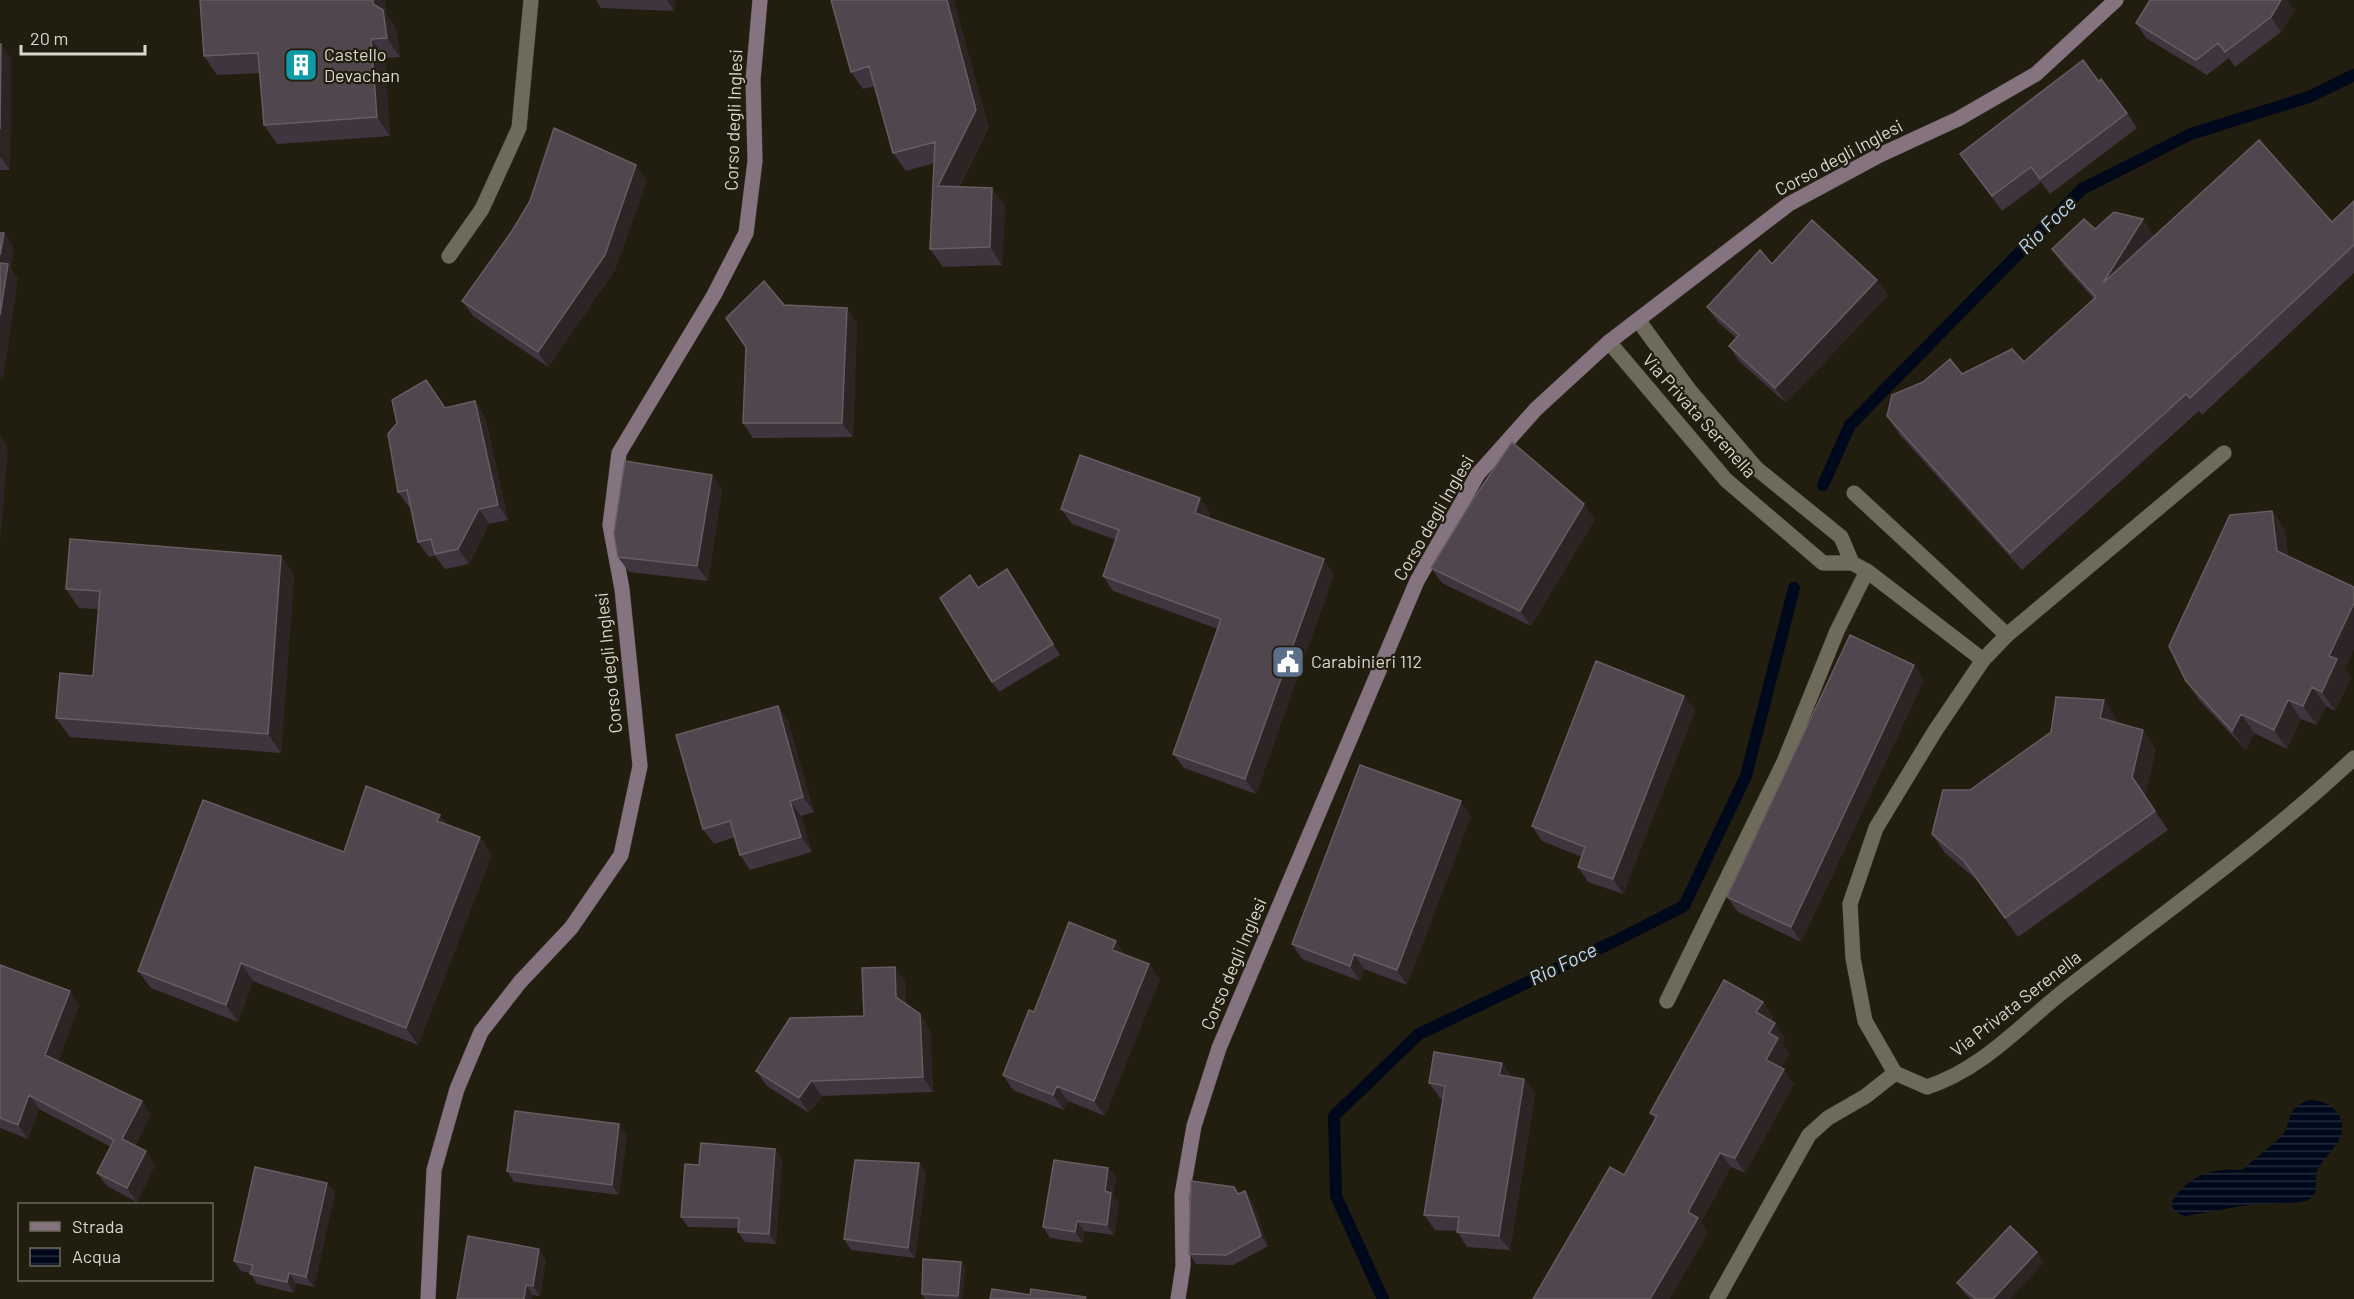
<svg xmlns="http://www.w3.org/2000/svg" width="2354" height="1299" font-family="Barlow,sans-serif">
	<defs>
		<pattern id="water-rules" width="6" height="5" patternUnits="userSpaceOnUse" patternTransform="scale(1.5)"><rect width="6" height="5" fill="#00091b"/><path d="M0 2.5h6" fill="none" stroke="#252c3b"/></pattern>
	</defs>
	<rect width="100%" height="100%" fill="#211d0f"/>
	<path fill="url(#water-rules)" d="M2309,1100C2321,1100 2329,1103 2337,1112C2354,1139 2324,1153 2317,1171C2314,1181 2320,1194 2308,1200C2300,1204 2269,1203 2258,1204C2233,1206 2209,1213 2184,1216L2175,1212L2171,1204C2185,1176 2213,1167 2242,1170L2282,1136C2293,1120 2285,1108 2309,1100Z"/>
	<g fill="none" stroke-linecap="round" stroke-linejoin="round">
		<path stroke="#00091b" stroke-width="12" d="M1823,485L1850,425L2082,189L2191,134L2309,97L2354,75
			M1383,1299L1336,1196L1334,1116L1419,1034L1615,941L1684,906L1746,776L1794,588"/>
		<defs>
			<path id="service" d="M1854,493L2007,635"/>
			<path id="minor" d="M449,256L482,209L519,128L531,0
				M1638,320L1690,391L1756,468L1841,537L1852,563
				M1609,342L1726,480L1823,563H1852L1867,571L1983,660L1935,731L1876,828L1850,904L1853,958L1865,1021L1895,1073L1927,1087C1980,1070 2018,1028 2060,994C2160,915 2261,845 2354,758
				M1983,660L2007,635L2224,453
				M1667,1001L1784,762L1837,631L1867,571
				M1717,1299L1809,1135L1828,1118L1866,1096L1895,1073"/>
			<path id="secondary" d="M428,1299L434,1170L457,1089L481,1032L520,982L571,928L621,855L640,766L622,589L610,525L619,453L714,295L746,233L755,161L753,80L760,0
				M1178,1299L1183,1266L1182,1195L1194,1126L1219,1048L1417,581L1478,474L1536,409L1609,342L1789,204L1880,155L1958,119L2036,74L2116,0"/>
		</defs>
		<use href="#service" stroke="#38352d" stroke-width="16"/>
		<use href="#minor" stroke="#38352d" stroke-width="16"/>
		<use href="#secondary" stroke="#38352d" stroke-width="16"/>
		<use href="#service" stroke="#6f6b5a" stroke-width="15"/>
		<use href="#minor" stroke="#6f6b5a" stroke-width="15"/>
		<use href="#secondary" stroke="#867380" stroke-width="15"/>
	</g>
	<path fill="#40343e" d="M200,0H385L386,14L396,29L400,57L385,58L390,136L277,144L264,125L260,73L217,75L204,56Z
		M596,0H675L674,11L601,8Z
		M831,0L989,127L959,187L1005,206L1002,265L943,267L930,249L934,163L906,171L893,153L875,86L863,89L851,72Z
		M2295,10L2281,32L2235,67L2229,58L2207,75L2146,38L2136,23Z
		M0,44L11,59L10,170H0Z
		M2099,82L2127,113L2137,128L2050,194L2041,182L2002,211L1960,154Z
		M647,180L615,270L548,367L473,316L462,301Z
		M2354,201V273L2202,415L2199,411L2022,570L1899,434L1887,416L1962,374L2024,362L2094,299L2064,266L2052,249L2095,229L2154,236L2332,222Z
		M1772,264L1888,295L1786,403L1739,361L1729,346L1736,338L1718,322L1707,307Z
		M784,305L857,322L853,437L753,438L743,423L746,347Z
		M445,408L485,416L508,520L489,524L469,564L445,569L435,556L429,557L418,542L410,506L409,507L398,492Z
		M712,475L722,490L708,581L629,572L618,557Z
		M1200,498L1210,513L1209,518L1334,574L1256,794L1184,768L1173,754L1218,629L1113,591L1103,576L1116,540L1072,524L1061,509Z
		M2272,511L2285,530L2288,556L2345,670L2351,678L2335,711L2326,706L2317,725L2301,719L2287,749L2254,733L2246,750L2199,700L2186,681Z
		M1595,519L1531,626L1442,583L1431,568Z
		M281,556L294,575L281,753L70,737L56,718L93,676L98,609L79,608L66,589Z
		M1015,579L1060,655L999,692L992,682L978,588Z
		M1924,680L1801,942L1738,912L1727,897Z
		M1684,696L1695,711L1623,894L1588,882L1578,867L1582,857L1542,841L1532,826Z
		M778,706L788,721L814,812L801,816L812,852L750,870L740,855L735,837L714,844L703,829Z
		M2117,719L2116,723L2156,749L2145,796L2168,830L2018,937L1977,880L1945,853L1932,834L1970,790Z
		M440,815L447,824L480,837L492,855L418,1045L253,981L238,1022L151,988L138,971L344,852Z
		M1471,816L1407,985L1364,969L1360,981L1302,959L1292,944Z
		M1126,955L1160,979L1105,1116L1068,1101L1064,1110L1013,1090L1003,1075L1034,1012Z
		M0,965L79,1005L58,1061L151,1114L135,1146L146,1151L155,1165L137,1202L107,1186L97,1173L111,1147L39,1109L28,1139L0,1128Z
		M895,967L905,982L906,1004L930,1029L933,1092L822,1096L809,1113L767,1086L756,1071L864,1016Z
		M1763,1002L1773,1017L1771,1021L1785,1038L1782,1043L1789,1053L1781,1068L1794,1084L1745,1173L1731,1167L1701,1222L1708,1233L1624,1175L1655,1119L1650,1113Z
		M1502,1063L1512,1077L1524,1079L1535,1094L1510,1250L1467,1247L1457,1231L1435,1230L1424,1215L1443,1099L1440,1098L1429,1083Z
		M627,1134L619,1195L514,1182L507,1171Z
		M782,1159L776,1244L745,1242L738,1232V1228L688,1227L681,1217L699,1165Z
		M919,1163L926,1173L915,1258L851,1250L844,1239Z
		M1108,1168L1116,1178L1113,1195L1119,1203L1114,1235L1084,1231L1083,1243L1050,1238L1043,1227Z
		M327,1183L335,1193L314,1287L296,1283L294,1293L257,1284L250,1273L241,1271L234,1261Z
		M1238,1194L1252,1201L1268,1246L1233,1265L1196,1264L1189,1254Z
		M539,1249L546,1260L540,1296L533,1295L457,1299Z
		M2044,1262L2010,1299H1971L1964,1293L1957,1283Z
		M965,1267L962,1299H925L922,1294Z"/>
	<path fill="#2d2425" d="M373,0H385L386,14L396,29L400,57L387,38L373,4Z
		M667,0H675L674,11Z
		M947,0H954L989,127L950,203L938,186Z
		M2281,0H2288L2295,10L2281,32L2271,17Z
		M371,39L385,58L390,136L377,117Z
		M1,44L11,59L10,170L0,156Z
		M636,165L647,180L615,270L548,367L538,352Z
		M992,188L1005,206L1002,265L990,247Z
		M2143,219L2155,237L2103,283Z
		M4,233L14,248L11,268L18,279L3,380L0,376V255Z
		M1877,280L1888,295L1786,403L1775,388Z
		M847,308L857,322L853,437L842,423Z
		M475,401L485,416L508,520L498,505Z
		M0,436L8,448L0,546Z
		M712,475L722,490L708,581L697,566Z
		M1200,498L1210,513L1205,528L1195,513Z
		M1584,504L1595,519L1531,626L1520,611Z
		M479,509L489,524L469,564L458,549Z
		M2272,511L2285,530L2290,570L2277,551Z
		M281,556L294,575L281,753L268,734Z
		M1324,559L1334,574L1256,794L1245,779Z
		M1007,569L1015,579L1060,655L1053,644Z
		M2354,603V650L2345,670L2351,678L2335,711L2322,692L2329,656Z
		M1914,665L1924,680L1801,942L1791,927Z
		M2312,687L2326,706L2317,725L2303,706Z
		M1684,696L1695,711L1623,894L1613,879Z
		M2104,700L2117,719L2113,737L2100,718Z
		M2288,700L2301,719L2287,749L2274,730Z
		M778,706L788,721L814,812L803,797Z
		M2241,714L2254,733L2246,750L2232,731Z
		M2143,730L2156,749L2145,796L2132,777Z
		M790,801L801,816L812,852L801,837Z
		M1461,801L1471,816L1407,985L1397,970Z
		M440,815L452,832L437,821Z
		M480,837L492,855L418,1045L406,1028Z
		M1116,941L1126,956L1112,950Z
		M1354,954L1364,969L1360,981L1350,966Z
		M241,963L253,981L238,1022L226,1005Z
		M1149,964L1160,979L1105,1116L1094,1101Z
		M895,967L905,982L907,1012L896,997Z
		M70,991L79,1005L55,1069L45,1055Z
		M1763,1002L1773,1017L1766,1027L1756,1012Z
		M920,1014L930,1029L933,1092L923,1077Z
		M1775,1023L1785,1038L1782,1043L1789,1053L1777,1075L1766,1060L1769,1033Z
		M1502,1063L1512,1078L1499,1075Z
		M1784,1069L1794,1084L1745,1173L1735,1158Z
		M1524,1079L1535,1094L1510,1250L1499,1236Z
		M811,1081L822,1096L809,1113L799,1098Z
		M1057,1086L1068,1101L1064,1110L1053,1095Z
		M29,1095L39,1109L28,1139L18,1125Z
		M142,1101L151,1114L131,1153L122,1139Z
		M619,1124L627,1134L619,1195L612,1185Z
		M775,1149L782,1159L776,1244L769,1234Z
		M146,1151L155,1165L137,1202L127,1188Z
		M1720,1153L1731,1167L1701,1222L1708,1233L1670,1299H1650L1688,1212Z
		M919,1163L926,1173L915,1258L908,1248Z
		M1108,1168L1116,1178L1113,1195L1119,1203L1114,1235L1107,1225L1105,1191Z
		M327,1183L335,1193L314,1287L306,1277Z
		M1245,1191L1252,1201L1268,1246L1261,1236Z
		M1077,1221L1084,1231L1083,1243L1075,1232Z
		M539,1249L546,1260L540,1296L533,1286Z
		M2037,1252L2044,1262L2010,1299H1993Z
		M961,1262L965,1267L962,1299H960L958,1296Z
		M289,1273L296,1283L294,1293L287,1282Z
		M526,1285L533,1295L532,1299H524Z"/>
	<path fill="#51464d" stroke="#665c62" stroke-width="1.5" d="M200,0H373V4L383,10L387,38L371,39L377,117L264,125L258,53L204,56Z
		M831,0H947L976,110L938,186L992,188L990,247L930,249L935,142L893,153L869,66L851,72Z
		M2150,0H2281L2271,17L2225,52L2218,43L2196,60L2136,23Z
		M0,44H1L0,129Z
		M2083,60L2099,82L2101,79L2127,113L2040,179L2031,167L1992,196L1960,154Z
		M554,128L636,165L605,255L538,352L462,301L512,231L530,201Z
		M2259,140L2332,222L2354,201V245L2190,398L2186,394L2010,553L1887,416L1892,395L1923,382L1950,359L1962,374L2012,349L2024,362L2096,297L2052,249L2084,219L2095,229L2114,212L2143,219L2103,283Z
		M1812,220L1877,280L1775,388L1729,346L1739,335L1707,307L1760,250L1772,264Z
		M0,233H4L0,255Z
		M0,263L8,264L0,315Z
		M764,281L784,305L847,308L842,423H743L746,347L726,318Z
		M426,380L445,408L475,401L498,505L479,509L458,549L435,554L431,539L418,542L407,490L398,492L388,434L397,423L392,400Z
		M1512,442L1584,504L1520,611L1431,568L1472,501Z
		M1080,455L1200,498L1195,513L1324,559L1245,779L1173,754L1221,619L1103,576L1119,530L1061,509Z
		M625,461L712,475L697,566L618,557L614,533Z
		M2272,511L2277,551L2354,587V603L2329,656L2337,659L2322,692L2312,687L2303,706L2288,700L2274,730L2241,714L2232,731L2186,681L2169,646L2230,515Z
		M70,539L281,556L268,734L56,718L60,673L93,676L100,591L66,589Z
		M1007,569L1053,644L992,682L940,598L970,575L978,588Z
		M1850,635L1914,665L1791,927L1727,897Z
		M1596,661L1684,696L1613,879L1578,867L1585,847L1532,826Z
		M2056,697L2104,700L2100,718L2143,730L2132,777L2155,811L2005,918L1964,861L1932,834L1943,790H1970L2051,732Z
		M778,706L803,797L790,801L801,837L740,855L730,821L703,829L676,735Z
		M1360,765L1461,801L1397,970L1354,954L1350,966L1292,944Z
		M366,786L440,815L437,821L480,837L406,1028L241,963L226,1005L138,971L203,800L344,852Z
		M1069,922L1116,941L1112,950L1149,964L1094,1101L1057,1086L1053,1095L1003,1075L1029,1010L1034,1012Z
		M0,965L70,991L45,1055L142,1101L122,1139L146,1151L127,1188L97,1173L114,1140L29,1095L18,1125L0,1118Z
		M895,967L896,997L920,1014L923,1077L811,1081L799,1098L756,1071L790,1018L864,1016L862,968Z
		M1724,980L1763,1002L1756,1012L1775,1023L1769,1033L1778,1038L1766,1060L1784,1069L1735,1158L1720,1153L1688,1212L1698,1218L1650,1299H1533L1610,1167L1624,1175L1657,1116L1650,1113Z
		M1434,1052L1502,1063L1499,1075L1524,1079L1499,1236L1457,1232L1459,1217L1424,1215L1445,1086L1429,1083Z
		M515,1111L619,1124L612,1185L507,1171Z
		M701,1143L775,1149L769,1234L738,1232L739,1218L681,1217L685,1164L699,1165Z
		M855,1160L919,1163L908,1248L844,1239Z
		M1054,1160L1108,1168L1105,1191L1111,1193L1107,1225L1077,1221L1075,1232L1043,1227Z
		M255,1167L327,1183L306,1277L289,1273L287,1282L250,1274L253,1265L234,1261Z
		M1191,1181L1234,1187L1238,1194L1245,1191L1261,1236L1226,1255L1189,1254Z
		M2010,1226L2037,1252L1993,1299H1976L1957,1283Z
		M468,1236L539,1249L533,1286L526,1285L524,1299H457Z
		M923,1259L961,1262L958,1296L922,1294Z
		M992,1289L1030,1295L1031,1289L1086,1297L1085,1299H990Z"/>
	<defs>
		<symbol id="building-square" viewBox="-11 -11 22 22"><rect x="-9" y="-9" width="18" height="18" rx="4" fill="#0f9aa8" stroke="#211d0f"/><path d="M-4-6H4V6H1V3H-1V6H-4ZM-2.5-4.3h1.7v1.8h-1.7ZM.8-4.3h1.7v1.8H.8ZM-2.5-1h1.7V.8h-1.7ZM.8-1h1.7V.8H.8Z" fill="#fff"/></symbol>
		<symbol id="civic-square" viewBox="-11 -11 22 22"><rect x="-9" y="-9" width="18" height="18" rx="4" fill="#5c6f8a" stroke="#211d0f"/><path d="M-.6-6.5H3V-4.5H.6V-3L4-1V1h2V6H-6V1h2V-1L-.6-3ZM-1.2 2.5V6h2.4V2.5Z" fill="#fff"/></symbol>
	</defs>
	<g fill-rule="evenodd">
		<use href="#building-square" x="282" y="46" width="38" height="38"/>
		<use href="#civic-square" x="1269" y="643" width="38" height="38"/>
	</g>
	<g text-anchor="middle" stroke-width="4.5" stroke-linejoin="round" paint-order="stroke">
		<g font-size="18" fill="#d9d7ce" stroke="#211d0f" text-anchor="start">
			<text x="324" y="61">Castello<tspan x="324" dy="21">Devachan</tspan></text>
			<text x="1311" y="668">Carabinieri 112</text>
		</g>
		<g font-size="18" fill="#d9d7ce" stroke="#211d0f">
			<text transform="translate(734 120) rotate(-88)" y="6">Corso degli Inglesi</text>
			<text transform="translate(1839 158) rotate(-28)" y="6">Corso degli Inglesi</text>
			<text transform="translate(1699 416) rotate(48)" y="6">Via Privata Serenella</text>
			<text transform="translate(1434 518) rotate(-60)" y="6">Corso degli Inglesi</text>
			<text transform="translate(609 663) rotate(-96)" y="6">Corso degli Inglesi</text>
			<text transform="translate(1234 964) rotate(-67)" y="6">Corso degli Inglesi</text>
			<text transform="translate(2016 1004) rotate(-38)" y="6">Via Privata Serenella</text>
		</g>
		<g font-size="20" font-style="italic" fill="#bcdaf9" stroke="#211d0f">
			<text transform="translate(2047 225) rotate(-45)" y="7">Rio Foce</text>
			<text transform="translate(1563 964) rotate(-26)" y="7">Rio Foce</text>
		</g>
	</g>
	<rect x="18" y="1203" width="195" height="78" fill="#211d0f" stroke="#6b675b" stroke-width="1.5"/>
	<rect x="30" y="1222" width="30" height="9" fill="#867380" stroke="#6b675b" stroke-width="1.5"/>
	<text x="72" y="1233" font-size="18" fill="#d9d7ce">Strada</text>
	<rect x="30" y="1248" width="30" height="18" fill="url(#water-rules)" stroke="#6b675b" stroke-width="1.5"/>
	<text x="72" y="1263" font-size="18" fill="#d9d7ce">Acqua</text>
	<path d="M21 45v9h124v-9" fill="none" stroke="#d9d7ce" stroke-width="3"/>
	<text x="30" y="45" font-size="18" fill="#d9d7ce" stroke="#211d0f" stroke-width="4.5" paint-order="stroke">20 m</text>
</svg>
